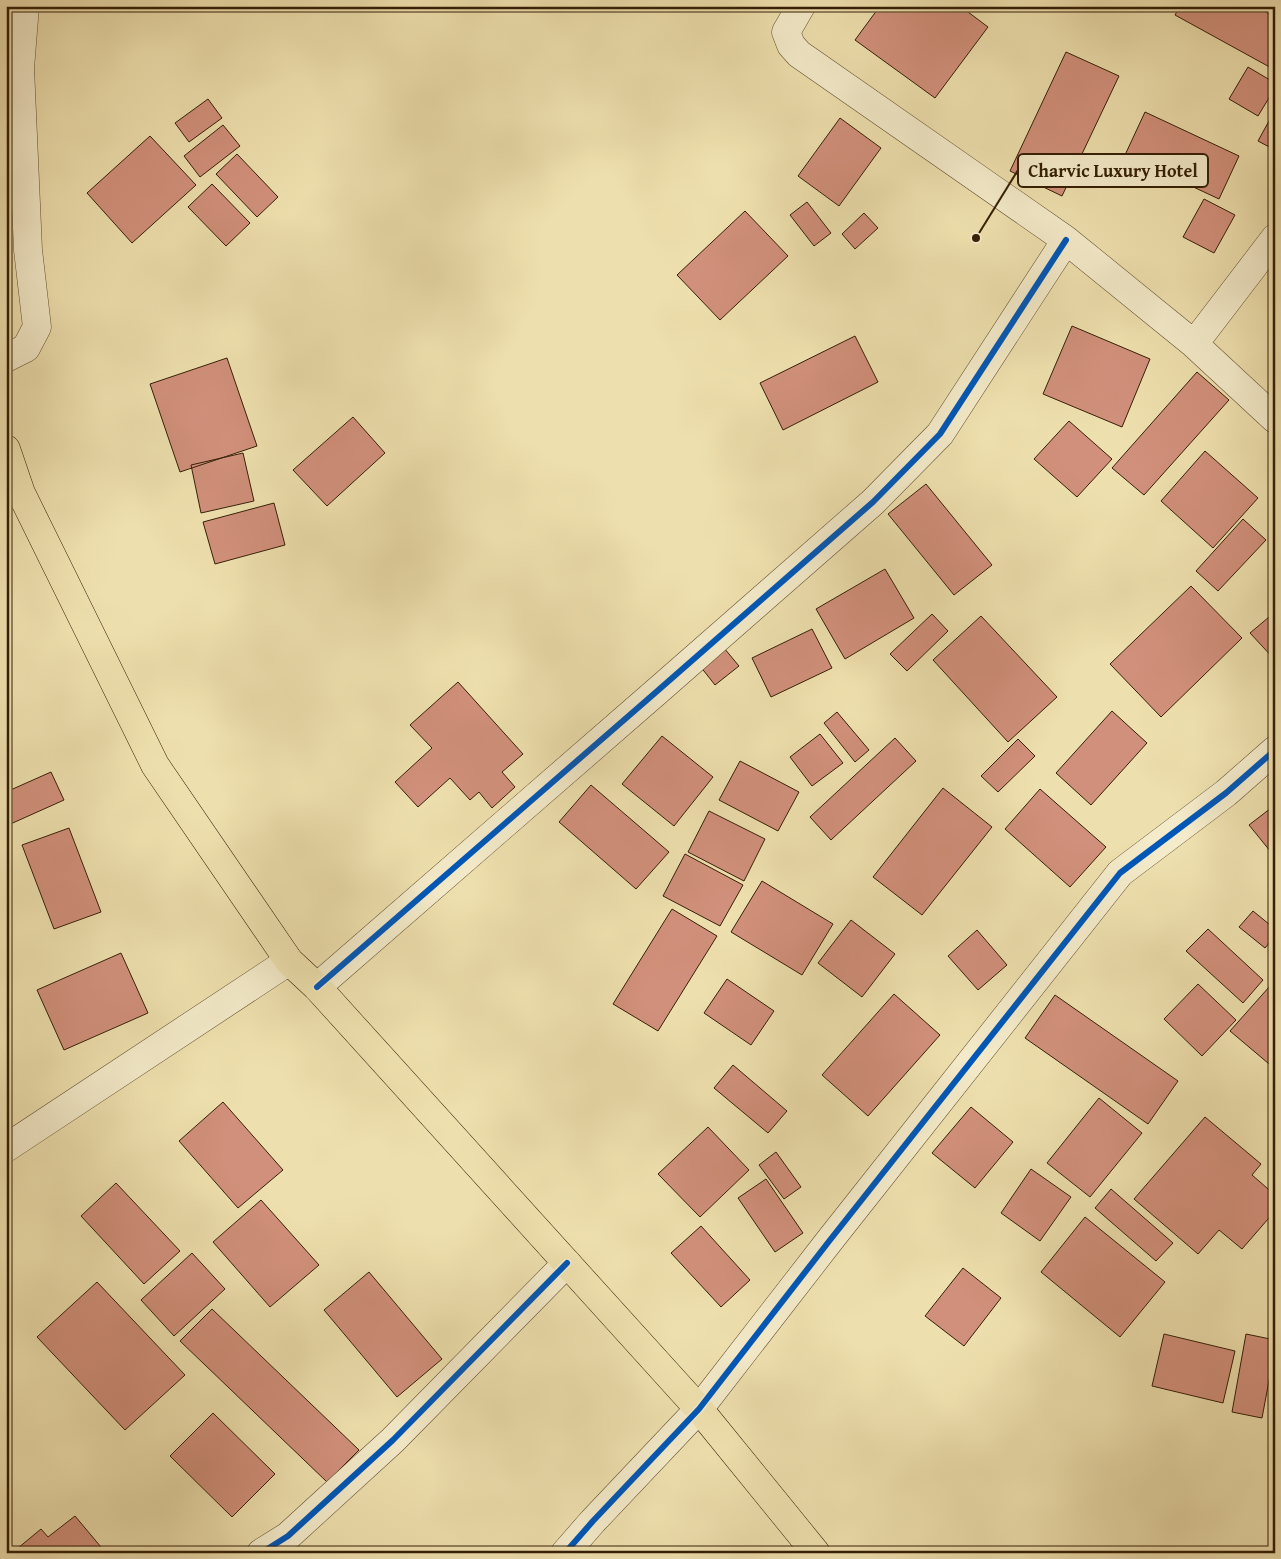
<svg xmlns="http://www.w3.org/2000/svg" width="1281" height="1559" font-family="'Gentium Book Plus',serif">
	<rect width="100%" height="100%" fill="#eee0ae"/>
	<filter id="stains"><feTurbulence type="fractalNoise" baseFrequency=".004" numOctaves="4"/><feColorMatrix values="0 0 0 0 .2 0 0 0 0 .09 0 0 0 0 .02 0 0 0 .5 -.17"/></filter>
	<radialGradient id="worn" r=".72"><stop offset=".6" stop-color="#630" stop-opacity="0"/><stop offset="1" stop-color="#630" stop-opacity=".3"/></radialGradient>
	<path fill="#d1907b" stroke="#351f06" d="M880,6H960L988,27L935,98L855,40Z
		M1180,6H1254L1275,17V70L1175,15Z
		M1066,52L1119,76L1062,196L1010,171Z
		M1248,67L1275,83V88L1258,116L1229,99Z
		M208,99L222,118L189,142L175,123Z
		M1275,110V150L1258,141Z
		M1145,112L1239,156L1219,199L1125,155Z
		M840,118L881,148L839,206L798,176Z
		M223,125L240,146L200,177L184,156Z
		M150,136L196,185L132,243L87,193Z
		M237,154L278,197L257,217L216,174Z
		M212,184L250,223L226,246L188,207Z
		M1204,199L1235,215L1214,253L1183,237Z
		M807,202L831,233L814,246L790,215Z
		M745,211L788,256L720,320L677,275Z
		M864,213L878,228L855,249L842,234Z
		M1072,326L1150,359L1122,427L1043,394Z
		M855,336L878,382L783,430L760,383Z
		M227,358L257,446L180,472L150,384Z
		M1197,372L1229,400L1144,495L1112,468Z
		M353,417L385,453L327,506L293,470Z
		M1069,421L1112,459L1077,497L1034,459Z
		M1205,451L1258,498L1213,548L1161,501Z
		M243,453L254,501L201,513L191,465Z
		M926,484L992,565L954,595L888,514Z
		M274,503L285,545L215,564L203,522Z
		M1243,519L1266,540L1218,591L1196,571Z
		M885,569L914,618L845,659L816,609Z
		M1191,586L1242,638L1161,717L1110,664Z
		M1275,612V660L1250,633Z
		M932,614L948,631L907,671L890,654Z
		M981,616L1057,697L1008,742L933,660Z
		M812,629L832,668L771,697L752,658Z
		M724,648L739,666L715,685L700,666Z
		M458,682L523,754L502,772L515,787L492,808L479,792L470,800L450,778L418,807L395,782L432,748L410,725Z
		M1112,711L1147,743L1091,805L1056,773Z
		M837,712L869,750L855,762L824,723Z
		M820,734L843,763L812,786L790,757Z
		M662,736L713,777L674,826L622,784Z
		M895,738L916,761L831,840L810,817Z
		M1018,739L1035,756L998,792L981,776Z
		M740,761L799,792L778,831L719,800Z
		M51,772L64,800L6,826V792Z
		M591,785L669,852L636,889L559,822Z
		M943,788L992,827L922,915L873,877Z
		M1040,789L1106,847L1070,887L1005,829Z
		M1275,805V857L1249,825Z
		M709,811L765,839L744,881L688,852Z
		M69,828L101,912L54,929L22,845Z
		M685,854L743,885L720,926L663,896Z
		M762,881L833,924L802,975L731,932Z
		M672,909L717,936L658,1031L613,1004Z
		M1253,911L1275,929V936L1265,948L1239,927Z
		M851,920L895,954L862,997L818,963Z
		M1208,929L1263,980L1243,1003L1186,951Z
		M977,930L1007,965L978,990L948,956Z
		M121,953L148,1013L64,1050L37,990Z
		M727,979L774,1011L751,1045L704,1013Z
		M1198,984L1236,1020L1202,1056L1164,1019Z
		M1270,986L1275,991V1069L1230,1031Z
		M894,994L940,1035L868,1116L822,1075Z
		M1055,995L1178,1081L1148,1124L1025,1038Z
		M733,1065L787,1111L768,1133L714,1088Z
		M1099,1098L1142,1133L1090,1197L1047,1163Z
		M223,1102L283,1170L238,1208L179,1141Z
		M971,1107L1013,1142L975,1188L932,1153Z
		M1205,1117L1261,1164L1252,1175L1275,1195V1211L1242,1249L1219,1230L1198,1254L1134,1199Z
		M708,1127L749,1170L700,1217L658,1174Z
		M776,1152L801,1187L784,1199L759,1165Z
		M1031,1169L1071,1197L1040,1241L1001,1213Z
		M766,1179L803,1233L775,1252L738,1198Z
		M116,1183L180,1251L144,1284L81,1216Z
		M1111,1189L1173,1243L1156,1261L1095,1208Z
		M261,1200L319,1265L270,1307L213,1242Z
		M1085,1217L1165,1282L1120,1337L1041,1272Z
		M701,1226L750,1280L721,1307L671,1253Z
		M192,1253L225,1289L174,1336L141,1300Z
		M963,1268L1001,1298L964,1346L925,1316Z
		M369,1272L442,1359L397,1397L324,1310Z
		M97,1282L185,1375L125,1430L37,1337Z
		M212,1309L359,1450L327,1482L180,1341Z
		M1164,1334L1235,1351L1223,1403L1152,1386Z
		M1246,1334L1275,1340V1349L1262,1418L1232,1412Z
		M213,1413L275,1474L232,1517L170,1456Z
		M75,1516L106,1553H12L41,1529L48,1537Z"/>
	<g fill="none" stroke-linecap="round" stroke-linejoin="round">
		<defs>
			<path id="minor" d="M801,6L786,32L791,45L799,54L1066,240L1194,344L1275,419
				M1194,344L1275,238
				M6,358L26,348L37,327L28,250L20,68L25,6
				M317,987L655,693L873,502L940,434L1066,240
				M6,1148L289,961
				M261,1553L288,1536L393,1440L567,1263
				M565,1553L593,1521L699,1409L830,1240L1120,873L1226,793L1275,750"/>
			<path id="trunk" d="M6,449L21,493L155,765L289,961L317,987L699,1409L816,1553"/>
		</defs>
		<use href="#minor" stroke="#634f30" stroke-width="29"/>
		<use href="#trunk" stroke="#351f06" stroke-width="29"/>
		<use href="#minor" stroke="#f4ebca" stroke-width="28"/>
		<use href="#trunk" stroke="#eee0ae" stroke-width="28"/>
		<defs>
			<path id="cycleway" d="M317,987L655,693L873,502L940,434L1066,240
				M261,1553L288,1536L393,1440L567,1263
				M565,1553L593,1521L699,1409L830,1240L1120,873L1226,793L1275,750"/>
		</defs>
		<use href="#cycleway" stroke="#f4ebca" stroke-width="9"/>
		<use href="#cycleway" stroke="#0057b8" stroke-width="6"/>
	</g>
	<path fill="none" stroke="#351f06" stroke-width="2" d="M976 238L1018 170"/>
	<circle fill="#351f06" stroke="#f4ebca" stroke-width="2" cx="976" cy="238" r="5"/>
	<rect fill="#f4ebca" stroke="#351f06" stroke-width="2" x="1018" y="154" width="190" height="33" rx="5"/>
	<g font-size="18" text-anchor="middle" font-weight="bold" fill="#351f06">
		<text x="1113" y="177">Charvic Luxury Hotel</text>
	</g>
	<rect width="1281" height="1559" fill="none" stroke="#eee0ae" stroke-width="25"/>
	<rect x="8" y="8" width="1266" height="1544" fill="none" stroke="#351f06" stroke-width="2.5"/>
	<rect x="12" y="12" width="1256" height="1534" fill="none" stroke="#351f06"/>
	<rect width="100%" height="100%" filter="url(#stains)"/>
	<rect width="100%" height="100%" fill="url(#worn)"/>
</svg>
